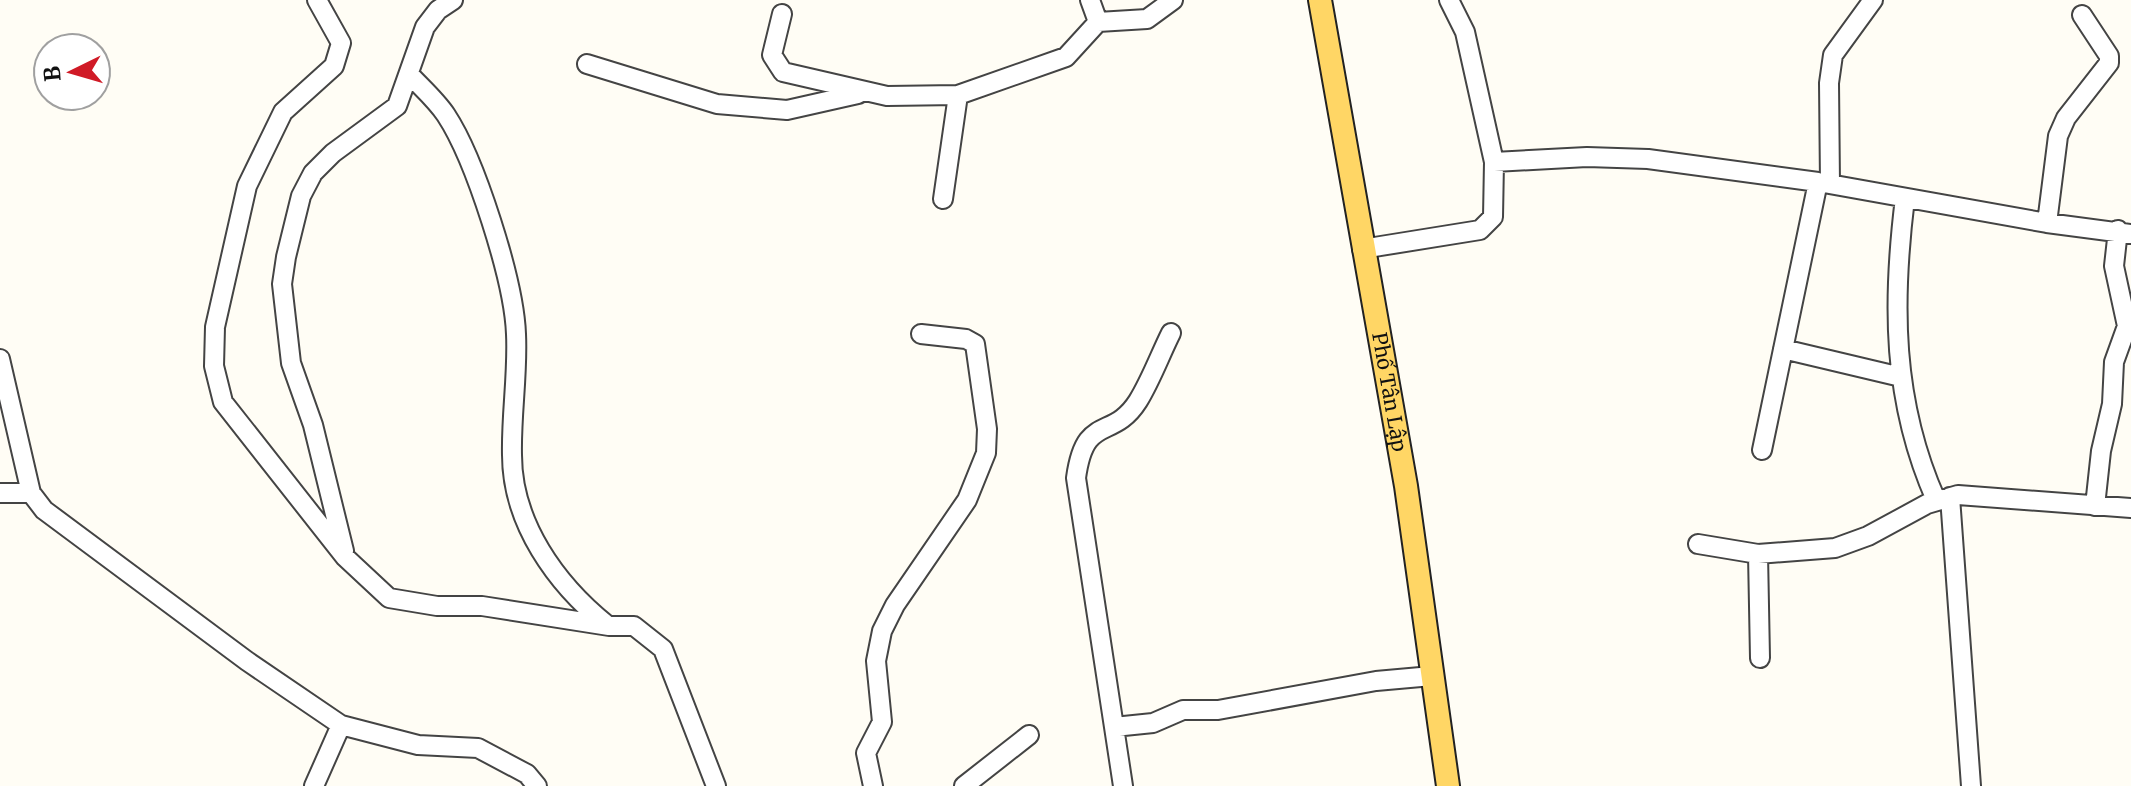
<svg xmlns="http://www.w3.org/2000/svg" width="2131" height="786" font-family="Merriweather,serif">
	<rect width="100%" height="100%" fill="#fffdf5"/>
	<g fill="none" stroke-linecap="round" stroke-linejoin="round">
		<defs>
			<path id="minor" d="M317,0L341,43L334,66L283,112L247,186L215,327L214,366L223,402L345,557L389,598L437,606H482L609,626H634L663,649L716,786
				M1090,0L1098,22
				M782,14L772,55L783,72L887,96L958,95L1066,57L1098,22L1147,19L1173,0
				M587,64L717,104L787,110L858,94
				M409,74C421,87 436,100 446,115C475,159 514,280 516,334C518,374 511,415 512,455C512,523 556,584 607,625
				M1494,162L1587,157L1648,159L1818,182L2047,223L2131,234
				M1830,184L1829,83L1833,55L1873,0
				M1905,198C1892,303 1892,401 1936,500
				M943,199L958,95
				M2047,223L2058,136L2066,118L2109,63V56L2082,15
				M1362,249L1480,230L1493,217L1494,162L1465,32L1449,0
				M1783,349L1901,377
				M0,359L31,493L44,510L247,661L341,725L418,745L478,748L527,774L537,786
				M1762,450L1818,182
				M0,493H31
				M1950,497L1971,786
				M2095,506L2101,451L2112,404L2114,362L2127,326L2114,266L2118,230
				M1698,544L1758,554L1835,548L1868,536L1927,504L1958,495L2131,508
				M344,551L313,425L291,363L282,284L286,257L301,196L313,173L333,153L397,106L425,27L438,10L453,0
				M1758,554L1760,658
				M1114,727L1153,723L1183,710H1218L1376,681L1432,676
				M314,786L341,725
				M873,786L866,753L882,722L876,661L882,631L895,605L967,500L986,453L987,429L975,344L966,339L921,334
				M964,786L1029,735
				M1123,786L1076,478C1085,412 1112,442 1138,401C1151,380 1160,355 1171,333"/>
			<g id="major">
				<path id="s1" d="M1320,0L1406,486L1448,786"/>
			</g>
		</defs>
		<use href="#minor" stroke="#444" stroke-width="22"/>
		<use href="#major" stroke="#222" stroke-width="26"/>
		<use href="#minor" stroke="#fff" stroke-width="18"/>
		<use href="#major" stroke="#ffd665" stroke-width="22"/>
	</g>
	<g text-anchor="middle" stroke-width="8" stroke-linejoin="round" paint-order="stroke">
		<g font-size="20" fill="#111" stroke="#fff">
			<text dy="7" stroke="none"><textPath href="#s1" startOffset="398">Phố Tân Lập</textPath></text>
		</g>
	</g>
	<g transform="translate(72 72) rotate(265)"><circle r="38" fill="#ffffff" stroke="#a0a0a0" stroke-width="2"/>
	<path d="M0-6L14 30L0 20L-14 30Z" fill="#d01a26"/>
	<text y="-12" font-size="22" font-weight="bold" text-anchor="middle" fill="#111111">B</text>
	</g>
</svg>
